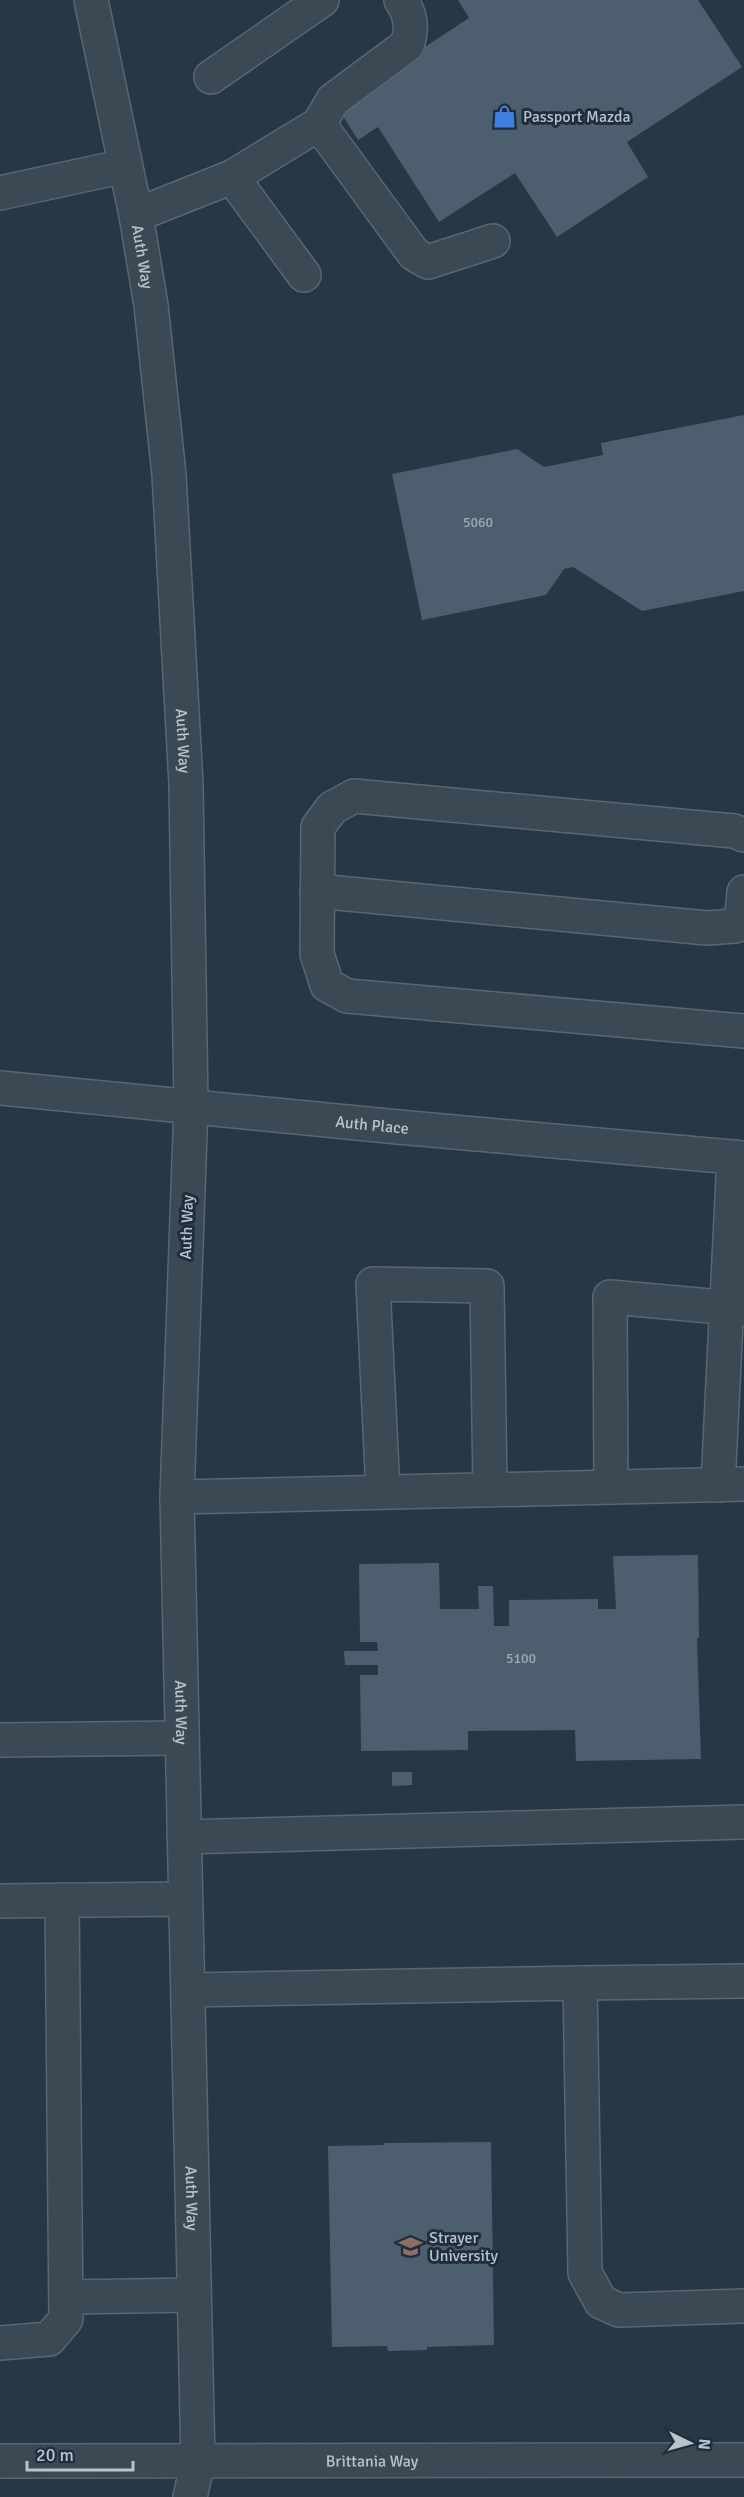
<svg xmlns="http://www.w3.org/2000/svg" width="744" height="2497" font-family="Signika,sans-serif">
	<rect width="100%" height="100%" fill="#263746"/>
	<path fill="#4d5f6e" d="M458,0H698L742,67L627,142L648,177L557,237L515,173L439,222L378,127L358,140L336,105L469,18Z
		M744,415V591L642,611L573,567L564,569L546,595L422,620L392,474L517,449L544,467L603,455L601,443Z
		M698,1555L699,1638H697L701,1759L576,1761L575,1730L468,1731V1750L361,1751L360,1675H378V1665H345L344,1651H378L377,1642H360L359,1564L439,1563L440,1609H479L478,1586H493L494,1626H509V1600L598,1599V1609H616L613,1556Z
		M392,1772H412V1785L392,1786Z
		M491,2142L494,2345L427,2347V2350L388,2351L387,2346L332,2347L328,2146L384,2145V2143Z"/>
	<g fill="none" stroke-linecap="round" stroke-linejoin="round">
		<defs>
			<g id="minor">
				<path id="s1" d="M91,0L136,215L151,305L169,475L186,784L191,1106L177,1497L198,2462L190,2497"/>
				<path d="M211,77L322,0"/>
				<path d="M319,124L333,100L407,45C413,28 411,15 401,0"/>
				<path d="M232,177L319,124L414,254L428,262L493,241"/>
				<path d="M0,193L125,166"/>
				<path d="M136,215L232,177L304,275"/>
				<path d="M744,835L734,831L354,796L332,808L318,827L317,954L327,985L347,996L744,1031"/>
				<path d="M317,891L707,928L735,926L742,914L744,892"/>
				<path id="s2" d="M0,1088L398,1127L744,1158"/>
				<path d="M718,1485L734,1157"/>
				<path d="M611,1487L610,1297L744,1309"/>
				<path d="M383,1492L373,1284L487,1286L490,1490"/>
				<path d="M177,1497L744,1484"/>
				<path d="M0,1740L182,1738"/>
				<path d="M184,1837L744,1822"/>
				<path d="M0,1901L185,1899"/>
				<path d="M580,1983L744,1981"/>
				<path d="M188,1990L580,1983L585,2273L601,2302L619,2310L744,2306"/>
				<path d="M66,2297L194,2295"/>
				<path d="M0,2343L49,2339L66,2319L62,1900"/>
				<path id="s3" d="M0,2461L744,2460"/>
			</g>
		</defs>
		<use href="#minor" stroke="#5a6672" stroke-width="36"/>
		<use href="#minor" stroke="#3b4955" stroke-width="33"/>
	</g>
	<defs>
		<symbol id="shop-bare" viewBox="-9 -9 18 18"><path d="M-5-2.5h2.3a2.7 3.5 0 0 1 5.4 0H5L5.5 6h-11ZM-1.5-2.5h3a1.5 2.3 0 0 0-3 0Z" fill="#3f7fe0" stroke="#202e3b" stroke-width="2.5" paint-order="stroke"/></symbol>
		<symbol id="university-bare" viewBox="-9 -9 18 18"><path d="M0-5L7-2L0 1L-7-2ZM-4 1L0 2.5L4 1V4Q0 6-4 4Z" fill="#8d6e63" stroke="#202e3b" stroke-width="2.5" paint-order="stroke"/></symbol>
	</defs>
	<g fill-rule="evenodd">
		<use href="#shop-bare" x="488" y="100" width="33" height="33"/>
		<use href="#university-bare" x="394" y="2230" width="33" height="33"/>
	</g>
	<g text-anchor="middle" stroke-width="6" stroke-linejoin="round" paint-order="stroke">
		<g font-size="14" fill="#9eaab6">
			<text x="478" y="527">5060</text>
			<text x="521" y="1663">5100</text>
		</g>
		<g font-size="16" fill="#b9c3ce" stroke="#202e3b" text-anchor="start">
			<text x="523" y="122">Passport Mazda</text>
			<text x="429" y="2243">Strayer<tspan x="429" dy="18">University</tspan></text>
		</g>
		<g font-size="16" fill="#b9c3ce" stroke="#202e3b">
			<text dy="6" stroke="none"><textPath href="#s1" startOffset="262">Auth Way</textPath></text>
			<text dy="6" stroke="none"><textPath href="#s1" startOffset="748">Auth Way</textPath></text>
			<text dy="6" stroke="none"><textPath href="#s2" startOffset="374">Auth Place</textPath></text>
			<text transform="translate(186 1227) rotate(-88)" y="6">Auth Way</text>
			<text dy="6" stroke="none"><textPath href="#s1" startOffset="1720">Auth Way</textPath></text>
			<text dy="6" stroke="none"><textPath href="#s1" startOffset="2206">Auth Way</textPath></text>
			<text dy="6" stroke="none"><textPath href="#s3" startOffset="372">Brittania Way</textPath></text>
		</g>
	</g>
	<g transform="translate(690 2443) rotate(95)" stroke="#202e3b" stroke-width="4.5" paint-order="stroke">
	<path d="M0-4.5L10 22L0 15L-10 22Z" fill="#b9c3ce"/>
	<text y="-9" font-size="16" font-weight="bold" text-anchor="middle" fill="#b9c3ce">N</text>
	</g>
	<path d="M27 2461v9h106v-9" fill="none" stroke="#b9c3ce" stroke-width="3"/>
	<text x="36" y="2461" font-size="18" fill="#b9c3ce" stroke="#202e3b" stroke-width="4.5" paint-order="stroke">20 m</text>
</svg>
